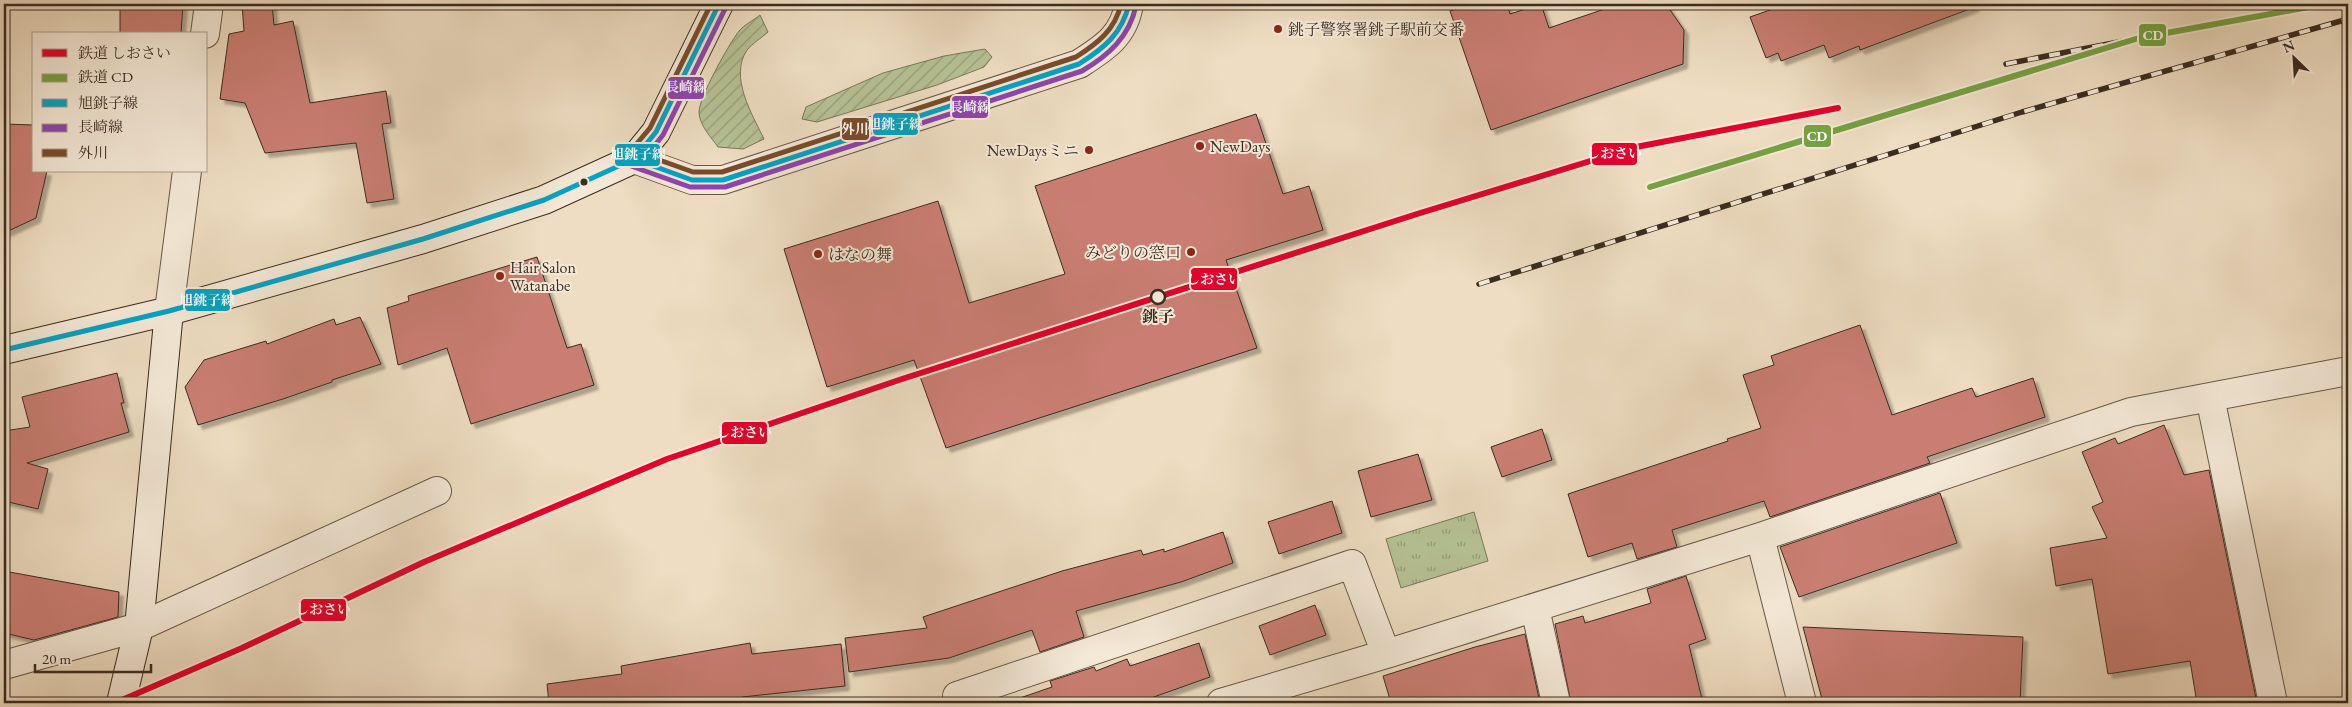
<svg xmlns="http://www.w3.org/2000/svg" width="2352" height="707" font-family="'EB Garamond','Noto Serif JP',serif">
	<defs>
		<pattern id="park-tufts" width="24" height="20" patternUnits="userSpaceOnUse" patternTransform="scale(1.25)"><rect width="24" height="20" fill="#b6c295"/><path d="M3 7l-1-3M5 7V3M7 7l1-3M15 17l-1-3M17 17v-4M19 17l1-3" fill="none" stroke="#959e79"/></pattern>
		<pattern id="garden-furrows" width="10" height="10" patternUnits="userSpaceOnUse" patternTransform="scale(1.25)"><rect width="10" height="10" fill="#b6c295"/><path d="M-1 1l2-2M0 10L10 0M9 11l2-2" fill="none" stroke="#959e79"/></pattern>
		<filter id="shadow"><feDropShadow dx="4.5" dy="4.5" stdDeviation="1" flood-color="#0004"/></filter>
	</defs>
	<rect width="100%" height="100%" fill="#eeddc2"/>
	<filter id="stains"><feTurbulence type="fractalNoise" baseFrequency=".004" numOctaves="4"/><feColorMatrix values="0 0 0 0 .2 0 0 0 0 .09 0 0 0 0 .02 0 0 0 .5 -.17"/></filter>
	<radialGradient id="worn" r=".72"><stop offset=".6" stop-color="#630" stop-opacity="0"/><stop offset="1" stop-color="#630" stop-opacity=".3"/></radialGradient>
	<path fill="url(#park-tufts)" stroke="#78775a" d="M1474,512L1488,561L1401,588L1386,539Z"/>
	<path fill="url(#garden-furrows)" stroke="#78775a" d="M760,15L768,32C761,38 752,44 747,50C729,77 752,114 764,139L743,149L718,147C711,137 700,126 699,113C698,99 729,44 739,31C744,25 754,20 760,15Z
		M985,49L992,57L984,67L937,85L817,122L802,119L806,107L883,73L944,56Z"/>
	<path fill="#ca7e73" stroke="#3a2c20" filter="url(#shadow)" d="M120,4H183L181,34H120Z
		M242,4H272L274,25L293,21L310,103L386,91L391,123L382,124L394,199L367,203L356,143L265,153L245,103L220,99L229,34L244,31Z
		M1469,4H1507L1510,14L1541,4L1549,28L1619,4H1666L1684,30L1683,64L1491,130L1450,11Z
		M1787,4H1974L1975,7L1860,50L1859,46L1829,58L1824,45L1781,61L1778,53L1766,58L1750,17Z
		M1256,114L1283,194L1309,186L1323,230L1226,260L1257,348L946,448L914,360L827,387L784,249L938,201L969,303L1065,274L1035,186Z
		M4,124L34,125V171H47L36,218L4,233Z
		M537,257L567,348L581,344L594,385L471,424L447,348L398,365L387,308L409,301L408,296Z
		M360,317L381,364L332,380V382L283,399L198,425L185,387L204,360L266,341L267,344L334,319L336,325Z
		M1860,325L1892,415L1972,388L1976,397L2033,378L2045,417L1927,457L1930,463L1770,517L1764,501L1672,530L1677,547L1637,559L1632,543L1588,557L1568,494L1728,441L1727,439L1761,428L1743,375L1774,365L1771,356Z
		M117,373L124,403H121L129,432L27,463L48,469L38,509L4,501V431L30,427L22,397Z
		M2164,425L2184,475L2209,470L2257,703H2197L2190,661L2108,674L2092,579L2056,586L2050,548L2107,538L2092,507L2103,502L2082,452L2115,438L2118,444Z
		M1542,429L1552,460L1502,477L1491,447Z
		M1418,454L1432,500L1371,517L1358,471Z
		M1940,493L1957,543L1799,597L1780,547Z
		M1332,501L1342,533L1279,554L1268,522Z
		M1223,532L1233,563L1181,582L1076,611L1084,637L1040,652L1032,630L949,658L849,672L845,638L927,628L923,617L1062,571L1141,550L1143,555L1164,549V552Z
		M4,571L119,592L118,617L34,640L4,633Z
		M1686,576L1706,639L1689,645L1703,703H1571L1555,624L1583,616L1585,623L1651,603L1647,589Z
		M1315,605L1326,635L1270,655L1259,626Z
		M1803,627L2023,637L2020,703H1823Z
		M1525,634L1540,703H1391L1383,676L1475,647Z
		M750,643L752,654L841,644L845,686L742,697L743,703H549L547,684L622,674L621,666Z
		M1199,643L1210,677L1137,703H1018L1017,699L1052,687L1050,681L1094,667L1096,671L1127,659L1130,666Z"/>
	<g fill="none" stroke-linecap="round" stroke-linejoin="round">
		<defs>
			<path id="street" d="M205,34L209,4
				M634,159L692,180H723L1079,64C1104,48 1124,36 1129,4
				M169,311L187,171
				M2210,397L2273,703
				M1760,537L1802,703
				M1535,608L1556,703
				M4,665L139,627L437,491
				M959,703L957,696L1352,564L1386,654
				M1221,703L1386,654L1760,537L2131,412L2348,371"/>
			<path id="secondary" d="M4,350L169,311L423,239L544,200L634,159L656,132L719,4
				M121,703L139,627L169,311"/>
		</defs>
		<use href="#street" stroke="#675848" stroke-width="30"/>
		<use href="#secondary" stroke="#3a2c20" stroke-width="30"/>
		<use href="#street" stroke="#f4e9d7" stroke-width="28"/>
		<use href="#secondary" stroke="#f4e9d7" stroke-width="28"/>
		<defs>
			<path id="rail" d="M2006,64L2139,38
				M1479,284L2022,112L2348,19"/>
		</defs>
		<use href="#rail" stroke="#3a2c20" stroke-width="5.5"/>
		<use href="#rail" stroke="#f4e9d7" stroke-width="4" stroke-dasharray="11" stroke-linecap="butt"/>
		<defs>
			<path id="bus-1" d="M634,159L692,180H723L1079,64C1104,48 1122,34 1129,4
				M4,350L169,311L423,239L544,200L634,159L656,132L719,4"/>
			<path id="bus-2" d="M640,164L663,135L726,7
				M631,166L690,187H725L1082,71C1109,55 1129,37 1136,6"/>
			<path id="bus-3" d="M637,152L693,172H722L1076,57C1098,43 1115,30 1121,4
				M628,154L650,128L711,4"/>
		</defs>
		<use href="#bus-1" stroke="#f4e9d7" stroke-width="9"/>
		<use href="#bus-2" stroke="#f4e9d7" stroke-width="9"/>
		<use href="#bus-3" stroke="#f4e9d7" stroke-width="9"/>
		<use href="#bus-1" stroke="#03a3c5" stroke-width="5"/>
		<use href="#bus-2" stroke="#8e44ad" stroke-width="5"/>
		<use href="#bus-3" stroke="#7a4b2a" stroke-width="5"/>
		<defs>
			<path id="rail-1" d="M115,703L242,648L424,562L667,459L902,379L1417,214L1636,147L1838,108"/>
			<path id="rail-2" d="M1650,187L2139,38L2325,4"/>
		</defs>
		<use href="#rail-1" stroke="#f4e9d7" stroke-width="10"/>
		<use href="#rail-2" stroke="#f4e9d7" stroke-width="10"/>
		<use href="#rail-1" stroke="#e4002b" stroke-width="6"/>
		<use href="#rail-2" stroke="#76a242" stroke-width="6"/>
	</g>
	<g fill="#8f2418" stroke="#f4e9d7" stroke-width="2">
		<circle cx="1278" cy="29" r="5"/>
		<circle cx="1200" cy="146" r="5"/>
		<circle cx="1089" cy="150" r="5"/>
		<circle cx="1191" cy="252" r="5"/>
		<circle cx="818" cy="254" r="5"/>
		<circle cx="500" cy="276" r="5"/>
	</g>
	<circle fill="#3a2c20" stroke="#f4e9d7" stroke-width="2" cx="584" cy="182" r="4.5"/>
	<circle fill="#f4e9d7" stroke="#3a2c20" stroke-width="2.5" cx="1158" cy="297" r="7"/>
	<g text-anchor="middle" stroke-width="4" stroke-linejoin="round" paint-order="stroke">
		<g font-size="16" fill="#3a2c20" stroke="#f4e9d7" text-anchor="start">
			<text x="1288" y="35">銚子警察署銚子駅前交番</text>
			<text x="1210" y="152">NewDays</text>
			<text x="1079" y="156" text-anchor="end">NewDaysミニ</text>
			<text x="1181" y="258" text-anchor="end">みどりの窓口</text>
			<text x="828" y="260">はなの舞</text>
			<text x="510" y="273">Hair Salon<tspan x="510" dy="18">Watanabe</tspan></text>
		</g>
		<g font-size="16" font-weight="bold" fill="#3a2c20" stroke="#f4e9d7">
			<text x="1158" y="322">銚子</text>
		</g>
	</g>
	<g stroke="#f4e9d7" stroke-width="2">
		<rect x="2138" y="23" width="29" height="24" rx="5" fill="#76a242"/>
		<rect x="667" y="76" width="38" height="24" rx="5" fill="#8e44ad"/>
		<rect x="951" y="95" width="38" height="24" rx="5" fill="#8e44ad"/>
		<rect x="872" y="112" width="47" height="24" rx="5" fill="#03a3c5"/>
		<rect x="841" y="117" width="29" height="24" rx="5" fill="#7a4b2a"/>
		<rect x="1803" y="124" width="29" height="24" rx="5" fill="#76a242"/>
		<rect x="1591" y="142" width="47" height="24" rx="5" fill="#e4002b"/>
		<rect x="614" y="143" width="47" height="24" rx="5" fill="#03a3c5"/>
		<rect x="1190" y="267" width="48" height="24" rx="5" fill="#e4002b"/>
		<rect x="184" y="288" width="47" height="24" rx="5" fill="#03a3c5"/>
		<rect x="721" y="421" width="47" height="24" rx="5" fill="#e4002b"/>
		<rect x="300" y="598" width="47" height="24" rx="5" fill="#e4002b"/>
	</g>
	<g font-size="14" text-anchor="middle" font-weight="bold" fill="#fff">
		<text x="2153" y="40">CD</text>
		<text x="686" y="92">長崎線</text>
		<text x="970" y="112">長崎線</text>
		<text x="895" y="129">旭銚子線</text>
		<text x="855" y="134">外川</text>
		<text x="1817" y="141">CD</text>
		<text x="1614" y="158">しおさい</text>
		<text x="638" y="159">旭銚子線</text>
		<text x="1214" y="284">しおさい</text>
		<text x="207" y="305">旭銚子線</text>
		<text x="744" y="437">しおさい</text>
		<text x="323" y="614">しおさい</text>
	</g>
	<rect width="2352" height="707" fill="none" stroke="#eeddc2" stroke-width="20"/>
	<rect x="5" y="5" width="2342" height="697" fill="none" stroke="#3a2c20" stroke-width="2.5"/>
	<rect x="10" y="10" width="2332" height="687" fill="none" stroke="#3a2c20"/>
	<rect x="32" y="32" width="175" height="140" fill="#f4e9d7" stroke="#aa9d8e"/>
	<rect x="42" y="49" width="25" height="8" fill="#e4002b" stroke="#aa9d8e"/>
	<text x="78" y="58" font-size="15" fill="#3a2c20">鉄道 しおさい</text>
	<rect x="42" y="74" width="25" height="8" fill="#76a242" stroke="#aa9d8e"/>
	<text x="78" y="82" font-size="15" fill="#3a2c20">鉄道 CD</text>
	<rect x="42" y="99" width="25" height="8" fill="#03a3c5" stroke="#aa9d8e"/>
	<text x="78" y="108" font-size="15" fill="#3a2c20">旭銚子線</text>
	<rect x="42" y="124" width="25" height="8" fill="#8e44ad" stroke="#aa9d8e"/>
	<text x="78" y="132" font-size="15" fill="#3a2c20">長崎線</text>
	<rect x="42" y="149" width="25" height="8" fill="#7a4b2a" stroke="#aa9d8e"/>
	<text x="78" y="158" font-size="15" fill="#3a2c20">外川</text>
	<g transform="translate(2294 58) rotate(335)" stroke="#f4e9d7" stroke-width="4" paint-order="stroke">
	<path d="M0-4L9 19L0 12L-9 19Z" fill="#3a2c20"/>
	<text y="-8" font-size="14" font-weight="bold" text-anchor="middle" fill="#3a2c20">N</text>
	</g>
	<path d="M35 664v8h116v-8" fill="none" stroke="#3a2c20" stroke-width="2.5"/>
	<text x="42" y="664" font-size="15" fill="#3a2c20" stroke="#f4e9d7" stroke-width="4" paint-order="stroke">20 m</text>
	<rect width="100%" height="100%" filter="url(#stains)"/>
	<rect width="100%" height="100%" fill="url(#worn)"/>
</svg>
